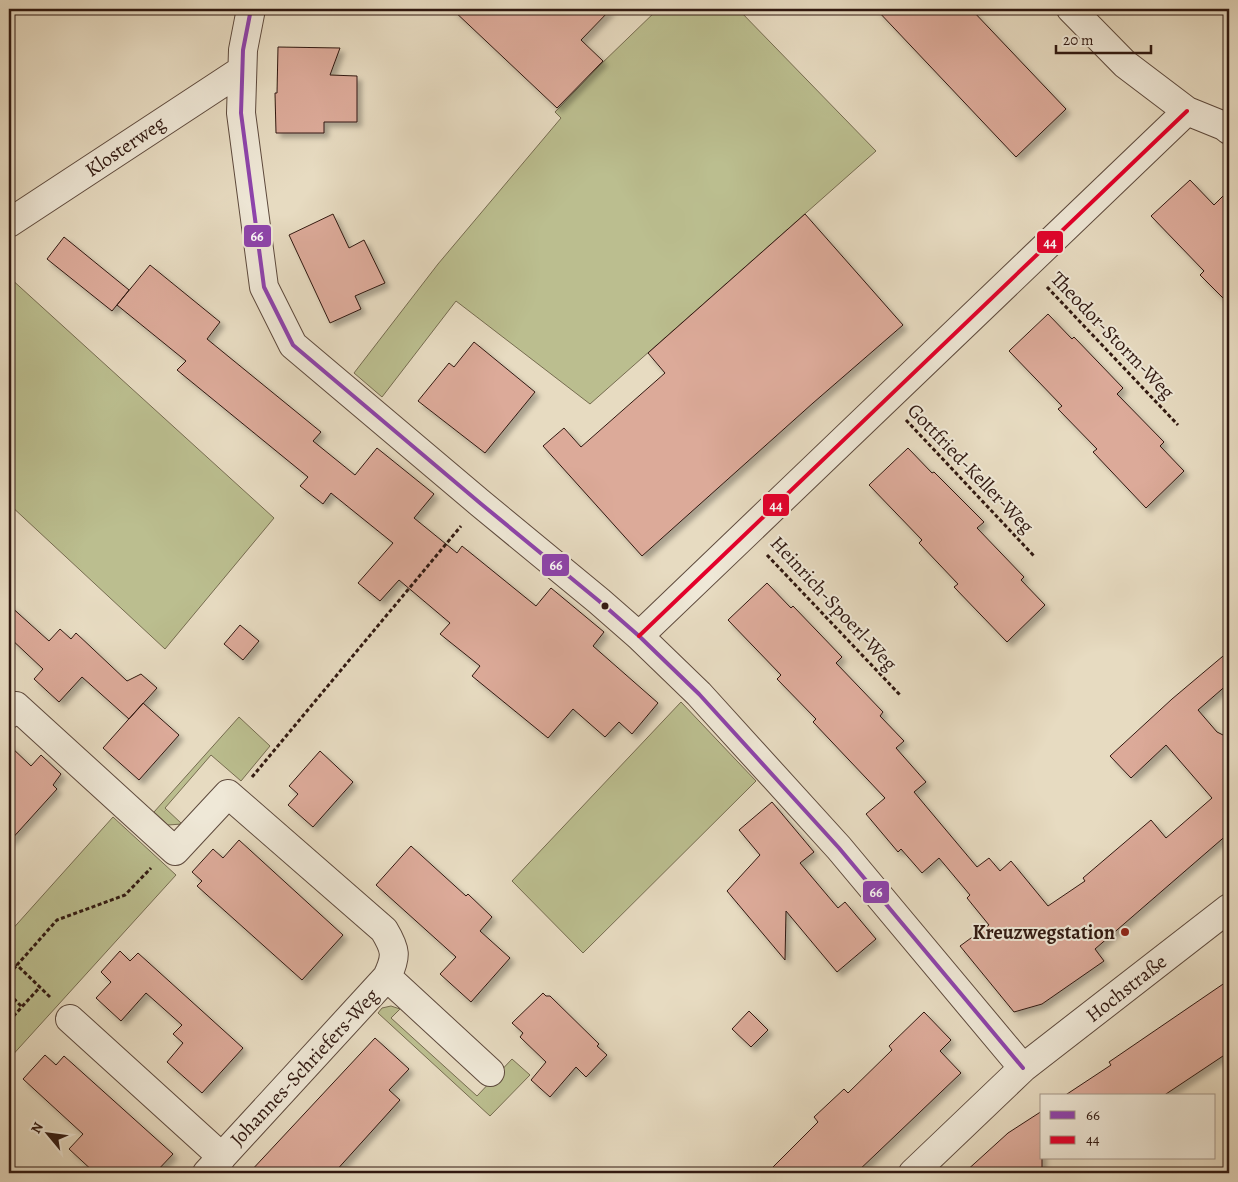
<svg xmlns="http://www.w3.org/2000/svg" width="1238" height="1182" font-family="Alegreya,serif">
	<defs>
		<filter id="shadow"><feDropShadow dx="4.5" dy="4.5" stdDeviation="2.5" flood-color="#0004"/></filter>
	</defs>
	<rect width="100%" height="100%" fill="#e7dbc1"/>
	<filter id="stains"><feTurbulence type="fractalNoise" baseFrequency=".004" numOctaves="4"/><feColorMatrix values="0 0 0 0 .2 0 0 0 0 .09 0 0 0 0 .02 0 0 0 .5 -.17"/></filter>
	<radialGradient id="worn" r=".72"><stop offset=".6" stop-color="#630" stop-opacity="0"/><stop offset="1" stop-color="#630" stop-opacity=".3"/></radialGradient>
	<path fill="#bbbe8f" stroke="#766c50" d="M658,9H738L876,151L590,404L456,301L382,397L354,373L438,264L561,118L555,112L598,67Z
		M9,277L274,518L165,649L9,504Z
		M681,702L756,781L583,953L512,881Z
		M239,717L270,746L241,781L211,755L165,808L182,824L168,825L154,812Z
		M113,817L176,875L9,1059V933Z
		M391,1006L400,1009L391,1018L477,1096L512,1059L530,1075L490,1116L378,1013L382,1008Z"/>
	<path fill="#dcaa99" stroke="#311911" filter="url(#shadow)" d="M452,9H611L581,40L603,61L557,108Z
		M876,9H971L1066,109L1016,157Z
		M278,47L340,48L330,75L357,76V122H324V133H276L275,93H277Z
		M1190,180L1214,205L1229,190V304L1200,275L1204,271L1151,216Z
		M333,214L349,248L364,240L385,283L355,296L361,309L330,323L289,235Z
		M805,214L903,325L813,403L642,556L543,446L564,428L581,447L665,373L648,353Z
		M64,237L129,290L112,311L47,259Z
		M150,265L220,322L207,339L321,432L313,441L355,475L377,448L434,494L414,518L457,553L462,546L536,606L551,588L604,632L593,646L658,703L632,734L619,722L605,737L573,709L548,738L472,676L480,666L440,634L450,623L399,580L380,601L358,583L393,543L331,493L323,504L300,486L308,477L177,370L186,361L117,305Z
		M1048,314L1072,339L1074,337L1123,388L1117,394L1164,442L1160,446L1184,471L1146,508L1093,452L1097,449L1058,409L1062,406L1009,351Z
		M474,342L535,392L485,453L418,401L449,363L454,367Z
		M908,448L932,473L934,472L984,522L977,528L1024,577L1021,580L1045,605L1007,642L954,587L958,584L919,543L922,540L869,485Z
		M767,583L791,608L793,606L842,657L836,663L883,712L880,716L904,741L896,748L926,782L914,792L977,867L989,858L1000,871L1011,861L1048,906L1085,881L1083,878L1151,820L1166,838L1212,798L1166,745L1131,778L1110,756L1172,699L1229,651V683L1198,710L1217,732L1229,738V833L1095,949L1104,961L1042,1004L1014,1012L960,946L989,925L967,898L970,895L939,858L922,873L901,849L898,852L866,814L885,798L813,722L816,719L777,679L781,675L728,620Z
		M9,605L49,641L60,629L71,639L76,633L127,681L141,674L157,688L129,719L82,677L59,702L34,679L43,669L9,637Z
		M240,625L259,641L243,660L224,644Z
		M143,703L179,735L139,780L103,748Z
		M9,745L31,766L41,755L61,774L53,785L57,789L9,842Z
		M320,751L353,782L313,827L288,805L298,794L289,786Z
		M772,802L814,852L800,863L838,908L845,902L876,939L837,972L786,911L785,960L727,891L760,855L739,830Z
		M239,840L343,935L302,980L197,886L202,881L192,872L213,849L223,858Z
		M411,846L466,896L468,894L492,917L480,931L510,958L471,1002L440,974L456,957L376,885Z
		M120,951L130,961L138,953L243,1048L202,1093L167,1062L183,1043L173,1034L182,1025L146,993L121,1021L96,998L111,982L101,972Z
		M1229,980V1052L1163,1096H1064L1111,1065L1109,1062Z
		M543,993L546,996H550L599,1044L597,1046L607,1055L586,1077L576,1067L550,1097L531,1080L546,1062L520,1037L523,1033L512,1023Z
		M749,1011L768,1030L751,1047L732,1029Z
		M924,1012L951,1040L940,1051L961,1073L856,1173H767L818,1122L814,1117L844,1089L848,1093L892,1050L889,1046Z
		M375,1038L409,1069L389,1090L400,1100L334,1173H249Z
		M45,1055L56,1065L64,1056L173,1154L155,1173H95L69,1149L83,1134L23,1079Z
		M1042,1111V1173H964L1008,1133Z"/>
	<g fill="none" stroke-linecap="round" stroke-linejoin="round">
		<defs>
			<path id="minor" d="M251,9L243,50L241,113L264,287L293,345L480,503L599,601L639,636L699,694L839,848L1023,1068
				M1071,9L1125,64L1187,111L1224,126L1229,130
				M9,223L242,70
				M639,636L1187,111
				M9,714L16,706L175,851L228,794L384,930C396,950 397,956 387,977
				M70,1019L222,1157
				M207,1173L387,977L490,1072
				M913,1173L1023,1068L1229,908"/>
		</defs>
		<use href="#minor" stroke="#5e4a3d" stroke-width="30"/>
		<path stroke="#311911" stroke-width="3" stroke-dasharray="4 2.5" stroke-linecap="butt" d="M1047,287L1178,425
			M906,420L1034,556
			M767,555L900,695
			M252,777L461,526
			M9,974L17,965
			M9,994L22,1007
			M50,997L17,965L57,920L125,895L151,868
			M9,1021L40,987"/>
		<use href="#minor" stroke="#efe8d7" stroke-width="28"/>
		<defs>
			<path id="bus-1" d="M251,9L243,50L241,113L264,287L293,345L480,503L599,601L639,636L699,694L839,848L1023,1068"/>
			<path id="bus-2" d="M639,636L1187,111"/>
		</defs>
		<use href="#bus-1" stroke="#efe8d7" stroke-width="8"/>
		<use href="#bus-2" stroke="#efe8d7" stroke-width="8"/>
		<use href="#bus-1" stroke="#8e44ad" stroke-width="4"/>
		<use href="#bus-2" stroke="#e4002b" stroke-width="4"/>
	</g>
	<circle fill="#311911" stroke="#efe8d7" stroke-width="2" cx="605" cy="606" r="4.5"/>
	<circle fill="#8f2418" stroke="#efe8d7" stroke-width="2" cx="1125" cy="932" r="5"/>
	<g text-anchor="middle" stroke-width="4" stroke-linejoin="round" paint-order="stroke">
		<g font-size="20" fill="#311911" stroke="#efe8d7">
			<text transform="translate(125 146) rotate(-34)" y="7">Klosterweg</text>
			<text transform="translate(1113 335) rotate(46)" y="7">Theodor-Storm-Weg</text>
			<text transform="translate(971 468) rotate(46)" y="7">Gottfried-Keller-Weg</text>
			<text transform="translate(834 603) rotate(47)" y="7">Heinrich-Spoerl-Weg</text>
			<text transform="translate(1126 988) rotate(-38)" y="7">Hochstraße</text>
			<text transform="translate(304 1067) rotate(-47)" y="7">Johannes-Schriefers-Weg</text>
		</g>
		<g font-size="20" font-weight="bold" fill="#311911" stroke="#efe8d7" text-anchor="end">
			<text x="1115" y="939">Kreuzwegstation</text>
		</g>
	</g>
	<g stroke="#efe8d7" stroke-width="2">
		<rect x="243" y="224" width="29" height="24" rx="5" fill="#8e44ad"/>
		<rect x="1036" y="230" width="28" height="24" rx="5" fill="#e4002b"/>
		<rect x="762" y="493" width="28" height="24" rx="5" fill="#e4002b"/>
		<rect x="541" y="553" width="29" height="24" rx="5" fill="#8e44ad"/>
		<rect x="862" y="880" width="28" height="24" rx="5" fill="#8e44ad"/>
	</g>
	<g font-size="14" text-anchor="middle" font-weight="bold" fill="#fff">
		<text x="257" y="241">66</text>
		<text x="1050" y="247">44</text>
		<text x="776" y="510">44</text>
		<text x="556" y="570">66</text>
		<text x="876" y="897">66</text>
	</g>
	<rect width="1238" height="1182" fill="none" stroke="#e7dbc1" stroke-width="30"/>
	<rect x="10" y="10" width="1218" height="1162" fill="none" stroke="#311911" stroke-width="2.5"/>
	<rect x="15" y="15" width="1208" height="1152" fill="none" stroke="#311911"/>
	<rect x="1040" y="1094" width="175" height="65" fill="#efe8d7" stroke="#a39588"/>
	<rect x="1050" y="1111" width="25" height="8" fill="#8e44ad" stroke="#a39588"/>
	<text x="1086" y="1120" font-size="15" fill="#311911">66</text>
	<rect x="1050" y="1136" width="25" height="8" fill="#e4002b" stroke="#a39588"/>
	<text x="1086" y="1144" font-size="15" fill="#311911">44</text>
	<g transform="translate(48 1134) rotate(299)" stroke="#efe8d7" stroke-width="4" paint-order="stroke">
	<path d="M0-4L9 19L0 12L-9 19Z" fill="#311911"/>
	<text y="-8" font-size="14" font-weight="bold" text-anchor="middle" fill="#311911">N</text>
	</g>
	<path d="M1056 45v8h95v-8" fill="none" stroke="#311911" stroke-width="2.5"/>
	<text x="1063" y="45" font-size="15" fill="#311911" stroke="#efe8d7" stroke-width="4" paint-order="stroke">20 m</text>
	<rect width="100%" height="100%" filter="url(#stains)"/>
	<rect width="100%" height="100%" fill="url(#worn)"/>
</svg>
